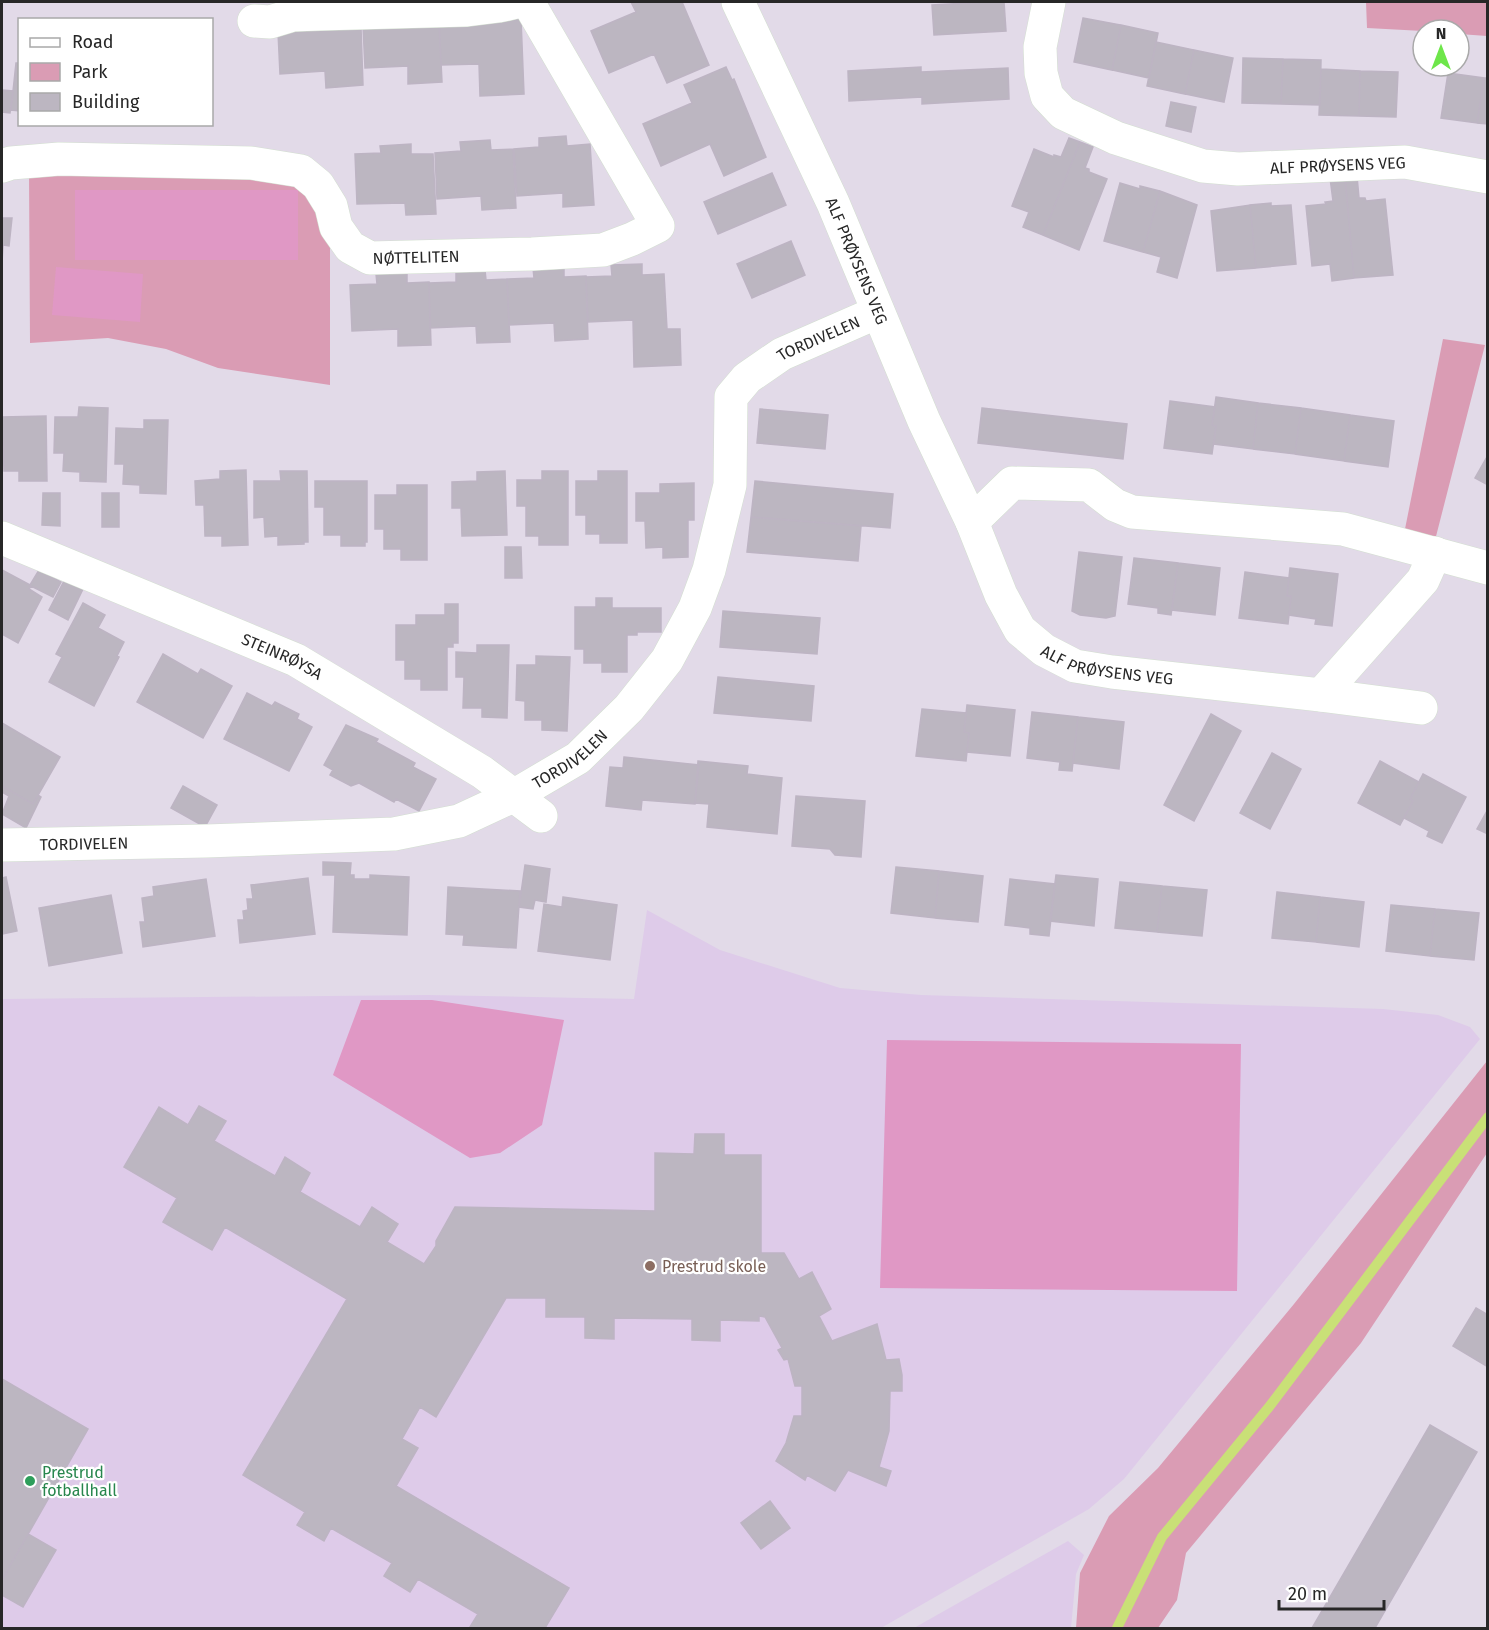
<svg xmlns="http://www.w3.org/2000/svg" width="1489" height="1630" font-family="'Fira Sans',sans-serif">
	<rect width="100%" height="100%" fill="#e2dae8"/>
	<path fill="#decbe9" d="M647,910L720,950L840,988L921,995L1383,1009L1438,1015L1470,1027L1480,1039L1124,1479L1089,1509L881,1628H2V999L428,995L634,999Z
		M1068,1541L1084,1555L1076,1574L1071,1628H914Z"/>
	<path fill="#da9cb4" d="M1366,2H1487V36L1459,34V30L1423,31L1367,28Z
		M29,170L284,178L303,190L324,221L330,246V385L218,368L166,349L108,338L30,343Z
		M1443,339L1485,345L1432,552L1402,544Z
		M1487,1061V1153L1361,1343L1186,1553L1177,1600L1158,1628H1076L1080,1573L1109,1516L1158,1468L1294,1304Z"/>
	<path fill="#e098c5" d="M75,190H298V260H75Z
		M56,267L143,274L140,322L52,315Z
		M361,1000H432L564,1020L542,1125L500,1153L470,1158L333,1075Z
		M887,1040L1241,1044L1237,1291L880,1288Z"/>
	<g fill="none" stroke-linecap="round" stroke-linejoin="round">
		<path stroke="#c9e077" stroke-width="10" d="M1117,1628L1162,1537L1269,1407L1488,1117"/>
	</g>
	<path fill="#bcb6c1" stroke="#bdb4c3" stroke-width="1.5" d="M631,2H682L709,65L667,83L654,54L609,73L591,31L636,12Z
		M985,2H1004L1006,31L934,35L932,5Z
		M1083,18L1121,25L1112,70L1074,62Z
		M521,19L524,94L480,96L479,64L441,65L439,25Z
		M439,22L442,82L408,84V66L365,68L363,26Z
		M1121,25L1158,33L1149,78L1112,70Z
		M361,28L363,85L326,88L325,71L280,74L278,32Z
		M1156,42L1194,50L1185,94L1147,86Z
		M1194,50L1233,58L1224,102L1185,94Z
		M1243,58L1283,59L1281,104L1242,103Z
		M1283,59L1321,60L1320,105L1281,104Z
		M16,63H20V111L11,110Z
		M726,67L732,80L734,79L766,157L724,176L710,144L661,166L643,124L692,103L684,85Z
		M921,67V72L1008,68L1009,99L922,104V97L849,101L848,71Z
		M1321,69L1360,71L1359,116L1319,115Z
		M1360,71L1398,72L1396,117L1359,116Z
		M1448,73L1484,78L1477,123L1441,118Z
		M1484,78H1488V124L1477,123Z
		M2,90L13,91L10,113L2,112Z
		M1171,102L1196,107L1191,132L1166,126Z
		M566,136L567,146L590,144L594,205L563,207V193L517,196L514,149L539,147V138Z
		M1069,138L1080,142L1043,235L1023,227L1029,212L1012,206L1034,149L1054,157V155L1061,157Z
		M490,140L491,150L513,149L516,208L482,210L481,196L437,199L435,153L461,151L460,142Z
		M1080,142L1093,147L1085,168L1089,169V172L1107,179L1079,250L1043,235Z
		M411,144V154H433L436,214L406,215L405,203L357,204L355,154L381,153L380,146Z
		M772,173L786,205L718,234L704,202Z
		M1357,176L1359,198H1365L1366,201L1385,199L1393,275L1354,278L1345,177Z
		M1345,177L1354,278L1332,281L1330,264L1312,266L1306,206L1326,204L1325,202L1333,201L1330,178Z
		M1120,183L1140,189V186L1160,191L1143,252L1104,241Z
		M1160,191L1197,205L1177,278L1157,272L1161,257L1143,252Z
		M1271,203V206L1291,205L1296,264L1256,268L1250,205Z
		M1250,205L1256,268L1217,271L1211,211Z
		M2,218H12L9,246L3,245L2,263Z
		M791,241L805,275L752,298L737,264Z
		M642,264V275L664,274L667,329H680L681,365L634,367L633,320L588,322L586,277L612,276L611,265Z
		M564,267V277L586,276L588,339L555,341L554,323L509,325L507,279L534,278L533,268Z
		M485,270L486,280L507,279L510,342L477,343L476,326L430,328L429,283L456,282V271Z
		M407,272V283L429,282L431,345L398,346V329L352,331L350,285L377,284L376,274Z
		M1216,397L1258,403L1253,449L1214,444L1216,426L1212,425Z
		M1170,401L1215,407L1212,425L1216,426L1212,454L1164,448Z
		M1258,403L1301,408L1295,454L1253,449Z
		M79,407L108,408L106,482L80,481V472L63,471L64,453H54L55,417H78Z
		M982,408L1127,424L1123,459L978,443Z
		M1301,408L1350,415L1344,461L1295,454Z
		M760,409L828,415L825,449L757,443Z
		M1350,415L1394,421L1388,467L1344,461Z
		M46,416L47,481H19V471H4L2,417Z
		M144,420H168L166,494L140,493V485L123,484L124,464H115L116,428L144,429Z
		M1488,455V485L1475,478Z
		M246,470L248,545L222,546V536H205L204,505H196L195,481L220,479V471Z
		M280,471H307L308,542H304V544L278,545V536L265,537L264,517L254,518V481H281Z
		M505,471L507,535L462,536L461,508H452V482L477,481V472Z
		M542,471H568V545H539V536H526V506H517V480H542Z
		M598,471H627V543H600V534H586V515H576V481H598Z
		M315,481H367V542H365V546H341V535H324V507H315Z
		M755,481L893,494L890,528L751,517Z
		M694,483V520H688V557L663,558V547L646,548L645,521H636V493H660V484Z
		M397,485H427V560H401V549H384V529H375V495H397Z
		M43,493H60V526L42,525Z
		M102,493H119V527H102Z
		M751,517L861,526L858,561L747,552Z
		M505,547H521L522,578H505Z
		M1079,552L1122,557L1115,616L1106,618L1080,615L1072,611Z
		M1134,558L1178,563L1171,615L1158,613V608L1128,604Z
		M1178,563L1220,568L1215,615L1172,610Z
		M1290,568L1338,574L1332,626L1315,624L1316,619L1289,615L1291,596H1287Z
		M2,570L30,585L39,570L61,582L53,597L31,586L29,589L42,597L18,643L2,634Z
		M1245,572L1289,578L1287,596H1291L1288,624L1239,618Z
		M65,579L83,589L68,620L49,610Z
		M596,598H612V608H661V632H637V635H627V672H602V663H584V649H575V607H596Z
		M83,603L105,615L98,628L124,642L117,656L119,657L94,706L49,682L62,657L56,654Z
		M445,604H458V643H453V647H447V690H421V679H405V660H396V625H416V615H445Z
		M723,611L820,618L817,654L720,647Z
		M477,645H509L507,718L482,717V708H463L464,677H456V652L477,653Z
		M163,654L198,674L201,669L232,686L203,738L137,702Z
		M536,656L570,657L567,731L542,730V720H525V701L516,700L517,665H536Z
		M718,677L814,686L811,721L714,713Z
		M247,693L272,706L275,702L299,714L297,719L312,727L289,771L224,739Z
		M967,705L1015,710L1010,756L967,752L969,733L964,732Z
		M922,709L966,713L964,732L969,733L966,761L916,756Z
		M1032,712L1078,717L1072,771L1059,770L1060,762L1027,758Z
		M1211,714L1241,731L1194,821L1164,805Z
		M1078,717L1124,722L1119,769L1073,763Z
		M2,723L60,757L33,804L2,786Z
		M346,725L378,739L376,742L415,763L413,767L436,779L419,811L396,799L394,802L359,783L351,786L330,775L333,770L324,765Z
		M1272,753L1301,769L1270,829L1240,813Z
		M624,757L699,765L695,804L642,800L641,810L606,806L610,767L623,768Z
		M698,761L748,766L747,774L782,778L777,834L707,827L709,804L695,803Z
		M1380,761L1419,782L1410,799L1413,801L1400,825L1358,803Z
		M1423,774L1466,797L1442,843L1427,836L1429,831L1404,818L1413,801L1410,799Z
		M2,786L33,804L38,795L41,797L26,828L2,814L9,796L2,792Z
		M183,786L217,805L205,827L171,808Z
		M796,796L865,801L861,857L835,855L830,849L792,846Z
		M1488,809V834L1477,829Z
		M323,862L351,863L350,875H354V879H370V875L409,877L407,935L333,932L335,875H323Z
		M525,865L550,869L546,902L535,900L533,909L519,907Z
		M896,867L939,871L935,918L891,913Z
		M939,871L983,876L978,922L935,918Z
		M1056,875L1098,879L1094,926L1050,921Z
		M6,877L17,931L2,934V878Z
		M308,878L315,934L240,943L238,920H244L243,911L248,910L247,899H253L251,885Z
		M206,879L215,936L143,947L140,922H145L142,898L154,896L153,887Z
		M1010,879L1055,884L1049,936L1030,934V928L1005,925Z
		M1120,882L1162,886L1157,932L1115,928Z
		M1162,886L1207,890L1202,936L1157,932Z
		M448,887L520,891L516,948L463,945L464,935L446,934Z
		M1277,892L1320,897L1316,942L1272,938Z
		M111,895L122,953L49,966L39,908Z
		M563,897L617,905L610,960L538,951L544,904L562,907Z
		M1320,897L1364,902L1359,947L1316,942Z
		M1391,905L1435,909L1430,956L1386,951Z
		M1435,909L1479,913L1474,960L1430,956Z
		M199,1106L226,1121L214,1141L275,1176L285,1157L310,1173L300,1192L360,1227L372,1207L398,1224L387,1242L424,1264L436,1246V1241L455,1207L655,1211V1153L694,1154L695,1134H724V1155H761V1253H784L799,1279L812,1272L831,1309L819,1316L832,1341L877,1324L886,1360L899,1359L902,1375V1391H890L889,1431L879,1467L891,1471L886,1486L848,1470L835,1491L807,1475L805,1480L776,1461L786,1443L794,1416H802V1386H795L788,1359L784,1360L778,1350L782,1348L765,1317L759,1316V1321L720,1320V1341L692,1340V1319L614,1318V1339L585,1338V1317H546V1298H506L436,1417L420,1407L402,1439L418,1448L396,1486L569,1588L545,1628H472L470,1627L478,1614L418,1579L410,1592L384,1576L392,1563L331,1528L324,1541L297,1525L305,1512L243,1475L347,1299L225,1227L212,1250L163,1222L177,1198L124,1167L159,1107L188,1125Z
		M1476,1308L1488,1315V1367L1453,1346Z
		M2,1379L88,1429L2,1580Z
		M1430,1425L1477,1452L1375,1628H1312Z
		M770,1501L790,1528L761,1549L741,1523Z
		M28,1534L56,1550L23,1607L2,1595V1580Z"/>
	<g fill="none" stroke-linecap="round" stroke-linejoin="round">
		<defs>
			<g id="minor">
				<path id="s1" d="M738,2L833,203L924,421L972,522L1001,595L1020,630L1044,650L1075,666L1112,672L1321,695L1421,708"/>
				<path id="s2" d="M1049,2L1040,47L1041,73L1047,96L1063,113L1116,138L1203,166L1238,169L1405,162L1488,177"/>
				<path d="M254,21L270,22L293,15L320,14L467,10L499,6L517,2"/>
				<path id="s3" d="M2,166L11,163L59,159L251,163L301,171L318,185L331,206L336,227L350,247L370,258L532,254L603,250L632,239L658,226L528,2"/>
				<path d="M972,522L1012,483L1089,485L1115,505L1132,512L1343,529L1488,568"/>
				<path id="s4" d="M2,538L296,660L482,772L541,816"/>
				<path d="M1321,695L1423,580L1435,553"/>
				<path id="s5" d="M2,845L206,841L394,834L459,821L515,795L578,758L629,708L667,660L695,608L709,570L730,485L731,397L747,378L782,354L878,312"/>
			</g>
		</defs>
		<use href="#minor" stroke="#d3dfd0" stroke-width="34"/>
		<use href="#minor" stroke="#fff" stroke-width="33"/>
	</g>
	<circle fill="#8d6e63" stroke="#fff" stroke-width="2" cx="650" cy="1266" r="6"/>
	<circle fill="#2e9e5b" stroke="#fff" stroke-width="2" cx="30" cy="1481" r="6"/>
	<g text-anchor="middle" stroke-width="4.5" stroke-linejoin="round" paint-order="stroke">
		<g font-size="16" fill="#272727" stroke="#fff">
			<text dy="6" stroke="none"><textPath href="#s2" startOffset="404">ALF PRØYSENS VEG</textPath></text>
			<text dy="6" stroke="none"><textPath href="#s3" startOffset="462">NØTTELITEN</textPath></text>
			<text dy="6" stroke="none"><textPath href="#s1" startOffset="285">ALF PRØYSENS VEG</textPath></text>
			<text dy="6" stroke="none"><textPath href="#s5" startOffset="1108">TORDIVELEN</textPath></text>
			<text dy="6" stroke="none"><textPath href="#s4" startOffset="304">STEINRØYSA</textPath></text>
			<text dy="6" stroke="none"><textPath href="#s1" startOffset="786">ALF PRØYSENS VEG</textPath></text>
			<text dy="6" stroke="none"><textPath href="#s5" startOffset="586">TORDIVELEN</textPath></text>
			<text dy="6" stroke="none"><textPath href="#s5" startOffset="82">TORDIVELEN</textPath></text>
		</g>
		<g font-size="16" fill="#785e54" stroke="#fff" text-anchor="start">
			<text x="662" y="1272">Prestrud skole</text>
		</g>
		<g font-size="16" fill="#27864d" stroke="#fff" text-anchor="start">
			<text x="42" y="1478">Prestrud<tspan x="42" dy="18">fotballhall</tspan></text>
		</g>
	</g>
	<rect width="1489" height="1630" fill="none" stroke="#272727" stroke-width="6"/>
	<rect x="18" y="18" width="195" height="108" fill="#ffffff" stroke="#a9a9a9" stroke-width="1.5"/>
	<rect x="30" y="38" width="30" height="9" fill="#ffffff" stroke="#a9a9a9" stroke-width="1.5"/>
	<text x="72" y="48" font-size="18" fill="#272727">Road</text>
	<rect x="30" y="63" width="30" height="18" fill="#da9cb4" stroke="#a9a9a9" stroke-width="1.5"/>
	<text x="72" y="78" font-size="18" fill="#272727">Park</text>
	<rect x="30" y="93" width="30" height="18" fill="#bcb6c1" stroke="#a9a9a9" stroke-width="1.5"/>
	<text x="72" y="108" font-size="18" fill="#272727">Building</text>
	<g transform="translate(1441 48)"><circle r="28" fill="#ffffff" stroke="#a9a9a9" stroke-width="1.5"/>
	<path d="M0-4.5L10 22L0 15L-10 22Z" fill="#6ee64a"/>
	<text y="-9" font-size="16" font-weight="bold" text-anchor="middle" fill="#272727">N</text>
	</g>
	<path d="M1279 1600v9h105v-9" fill="none" stroke="#272727" stroke-width="3"/>
	<text x="1288" y="1600" font-size="18" fill="#272727" stroke="#ffffff" stroke-width="4.5" paint-order="stroke">20 m</text>
</svg>
